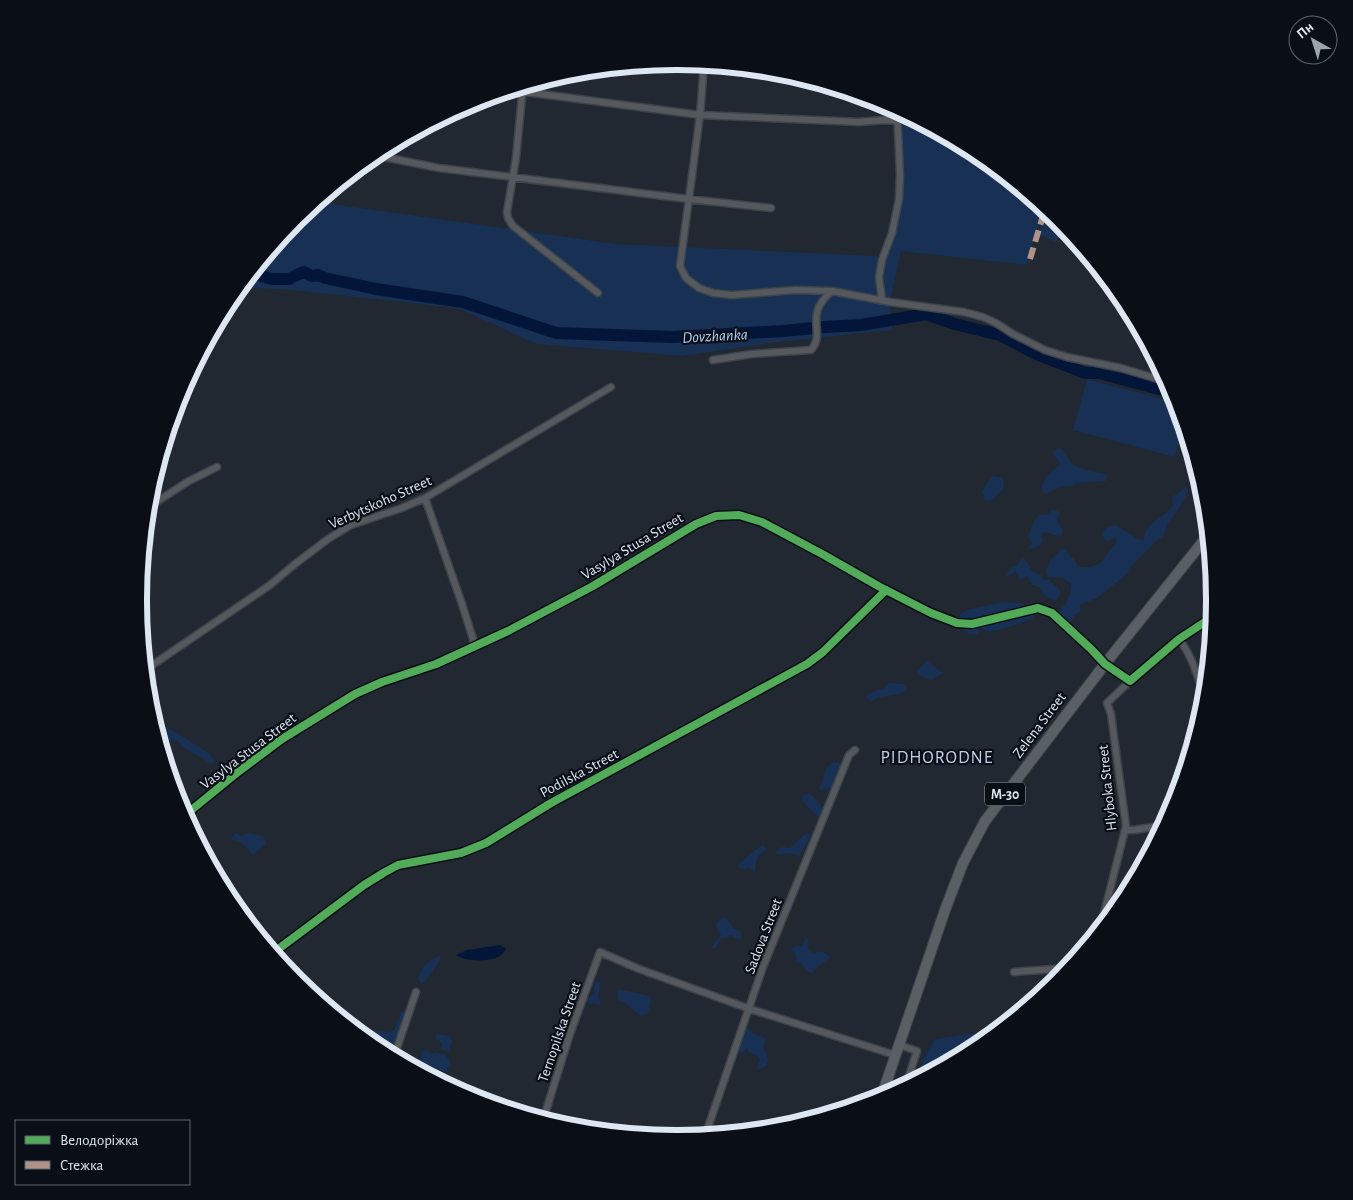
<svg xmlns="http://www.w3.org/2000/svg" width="1353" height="1200" font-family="'Alegreya Sans',sans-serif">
	<rect width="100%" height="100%" fill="#212831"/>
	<path fill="#173053" d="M901,112L976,152L1044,208L1026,265L901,251L890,302L892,330L777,342L682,356L537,344L457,308L292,290L240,287L296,219L317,202L616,244L876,256L888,258L899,210Z
		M1046,210L1064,228L1056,242L1038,234Z
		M1087,379L1177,403L1184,424L1175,457L1073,430Z
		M1059,448C1066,452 1065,454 1069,460C1076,470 1095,472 1107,474L1106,481L1077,483L1072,487C1061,483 1054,492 1044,494C1037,481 1051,472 1061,464L1052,452Z
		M992,476L1003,478L1004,489L992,500L985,501L982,491Z
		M1185,487L1188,489C1184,509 1165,519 1164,536L1158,539L1130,567L1127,574L1097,598L1080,605V612L1077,613L1069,624L1056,613C1067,605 1070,598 1071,584L1063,578L1048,577L1045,572L1051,560L1062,548L1067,551L1069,556L1074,559L1078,567H1091L1100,563L1117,542L1115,536L1111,540L1105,541L1102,533L1106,528L1116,525L1138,539L1144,540C1144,523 1163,518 1173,506L1172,496L1176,495Z
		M1052,509L1060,512C1056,520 1058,523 1063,530L1061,537L1045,532L1041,534L1043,541L1040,546L1027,550L1032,543L1028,537L1034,521L1040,514L1047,515Z
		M1024,558L1033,572L1042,575L1044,580H1049L1060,590V595L1056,601C1047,598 1043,595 1039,587L1032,585L1027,576L1023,579L1019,578L1015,571L1008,577L1006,575L1012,566L1018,565L1020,560Z
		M1003,602L1022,603L1033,612V618C1025,622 993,634 985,631C980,629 981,624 981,620L978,619L974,622L979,631L978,634C965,638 959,625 960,614L967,610Z
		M927,661L943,673L932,680L918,675L917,671Z
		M888,683L904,684L907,690C896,699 882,693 872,701L868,700L866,695L884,688Z
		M167,727L209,753L216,762L210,763L186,749L177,741L165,740L160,745L157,735Z
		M833,762L841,763L846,766L835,789L828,788L822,791L819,789C825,777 822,771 833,762Z
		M810,793L823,808V812L818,818L801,799L805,794Z
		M235,833L238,834L241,836L248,833L263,836L266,844L253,855C247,849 242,839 232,840L231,839Z
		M809,833L810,837L799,857C789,849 785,857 776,854L777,850L781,847L790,848L805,834Z
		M763,845L767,850C755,854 756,862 755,873L749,868L741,869L738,867L739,864C745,859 756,848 763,845Z
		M722,918H727L733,928L741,932V938L737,940L736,938L730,935L727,938H722L715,949L712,948L714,943L721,935L716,927L717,922Z
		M805,939H809L808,950L813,953C820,951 826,951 830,958L817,967L813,973L808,972L801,963L796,962L797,958L791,948L796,946H802Z
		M440,956V960C434,967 430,980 421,984L418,978C422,966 428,961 440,956Z
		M598,981L601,983L598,996L601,1004L600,1005L594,1003L589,1005L587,999L595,993L593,986Z
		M617,989L650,996L651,1001L648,1013L641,1016C632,1010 629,1003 618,1000Z
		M404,1011L406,1013L397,1040L389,1054L384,1051L387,1042C382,1038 379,1036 372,1037L370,1042L365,1038C377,1026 379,1033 392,1032L397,1025L396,1022L399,1020L401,1012Z
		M746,1025L751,1032L767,1039L763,1046L768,1060L766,1066L758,1070L757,1067L760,1061L759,1057L748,1052L747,1049L741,1053L737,1052Z
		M998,1030L976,1048L917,1079L924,1058L935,1039Z
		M437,1034L450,1036L452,1040L449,1051L441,1050L442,1043L435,1038Z
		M426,1050L432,1054L435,1052L445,1055L451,1062L447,1069L448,1072H446L419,1062L422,1051Z
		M483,1090L500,1097L494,1099L492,1102L497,1106L506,1108L512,1100L515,1103L511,1110L479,1100Z"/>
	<path fill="#031639" d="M500,945L506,949C504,952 503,954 500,956C491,962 465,962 456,955L467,950Z"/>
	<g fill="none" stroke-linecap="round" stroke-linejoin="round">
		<path stroke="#031639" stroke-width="12" d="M251,273L272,279H289L303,272L312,276L318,275L325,278L376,289L463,302L556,333L673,337L783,331L825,327L861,325L926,314L955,324L1000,335L1036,354L1085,373H1099L1174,393"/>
		<defs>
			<path id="minor" d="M704,64L700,115L680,266L686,278L699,288L713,293L732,295L795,290L832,291L890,302L964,312L983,317L996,323L1013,334L1045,350L1067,357L1121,368L1168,382
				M523,86L516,158L507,212L508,218L513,226L598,293
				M510,90L700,115L859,122L885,120L897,121
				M374,155L439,168L688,199L771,208
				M882,300L879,277L882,260L892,233L899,199L900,174L897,110
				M713,360L752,354L811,350C827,332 802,316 832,291
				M425,498L462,604L473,639L474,648
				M147,508L189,481L217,467
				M1179,639C1193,657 1200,681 1205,703
				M145,670L270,585L295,564L328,539L351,525L402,508L425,498L611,387
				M184,816L238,772L282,739L355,694L382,682L436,664L508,631L593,586L696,524L716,516L739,515L762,522L824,555L880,587L931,613L957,623L972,624L1038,608L1052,613L1091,649L1105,664L1130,681L1179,639L1214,616
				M1126,830H1134L1164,825
				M1100,929L1126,826L1111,714L1107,703L1130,681
				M273,953L364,885L385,872L398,865L461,853L486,843L551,803L807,664L823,652L886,590
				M1014,972L1068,968
				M899,1045L917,1051L906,1085
				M394,1057L416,992
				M543,1120L570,1034L600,952L639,969L750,1009L895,1055
				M705,1136L763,967L849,755L855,750"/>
			<path id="highway" d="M881,1098L945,910L963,863L985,821L1105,664L1209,534"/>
		</defs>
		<use href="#minor" stroke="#3d434a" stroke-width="9"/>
		<use href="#highway" stroke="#3d434a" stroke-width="12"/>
		<use href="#minor" stroke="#55585c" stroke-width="6"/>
		<use href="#highway" stroke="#595f65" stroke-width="10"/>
		<path stroke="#af9288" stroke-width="6" stroke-dasharray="12 6" stroke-linecap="butt" d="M1030,259L1045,209"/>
		<defs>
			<path id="cycleway" d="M184,816L238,772L282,739L355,694L382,682L436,664L508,631L593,586L696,524L716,516L739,515L762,522L824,555L880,587L931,613L957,623L972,624L1038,608L1052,613L1091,649L1105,664L1130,681L1179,639L1214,616
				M273,953L364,885L385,872L398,865L461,853L486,843L551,803L807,664L823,652L886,590"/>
		</defs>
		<use href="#cycleway" stroke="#0a0f17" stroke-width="11"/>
		<use href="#cycleway" stroke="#51ab58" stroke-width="8"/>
	</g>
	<g text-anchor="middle" stroke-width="4.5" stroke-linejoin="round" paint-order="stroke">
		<rect fill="#0a0f17" stroke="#9ea6b0" stroke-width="1" x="985" y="782.5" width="40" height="23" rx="4"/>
		<g font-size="14" font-weight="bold" fill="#dee6f2">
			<text x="1005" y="799">М-30</text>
		</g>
		<g font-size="15" fill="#dee6f2" stroke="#0a0f17">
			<text transform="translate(380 502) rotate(-24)" y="5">Verbytskoho Street</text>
			<text transform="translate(632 546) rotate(-31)" y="5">Vasylya Stusa Street</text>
			<text transform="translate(1039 725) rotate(-53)" y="5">Zelena Street</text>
			<text transform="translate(248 751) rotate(-37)" y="5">Vasylya Stusa Street</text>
			<text transform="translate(579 773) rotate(-28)" y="5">Podilska Street</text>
			<text transform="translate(1107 788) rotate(-96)" y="5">Hlyboka Street</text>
			<text transform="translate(763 936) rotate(-69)" y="5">Sadova Street</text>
			<text transform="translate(559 1032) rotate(-71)" y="5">Ternopilska Street</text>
		</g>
		<g font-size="16" font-style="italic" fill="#b2cff8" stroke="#0a0f17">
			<text transform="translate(715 335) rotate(-3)" y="6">Dovzhanka</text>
		</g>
		<g font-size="18" letter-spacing="1" fill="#bdcde5" stroke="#0a0f17">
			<text x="937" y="763">PIDHORODNE</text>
		</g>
	</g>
	<path d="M0 0H1353V1200H0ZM676 70H677A529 529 0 0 1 1206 599V601A529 529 0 0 1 677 1130H676A529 529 0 0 1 147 601V599A529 529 0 0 1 676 70Z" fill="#0a0f17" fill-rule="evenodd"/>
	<path fill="none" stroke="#dee6f2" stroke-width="6" d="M676 70H677A529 529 0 0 1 1206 599V601A529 529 0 0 1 677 1130H676A529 529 0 0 1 147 601V599A529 529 0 0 1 676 70Z"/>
	<rect x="15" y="1120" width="175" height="65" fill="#0a0f17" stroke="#5f656f"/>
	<rect x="25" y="1136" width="25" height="8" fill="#51ab58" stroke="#5f656f"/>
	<text x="60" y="1145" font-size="15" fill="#dee6f2">Велодоріжка</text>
	<rect x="25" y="1161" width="25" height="8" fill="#af9288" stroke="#5f656f"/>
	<text x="60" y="1170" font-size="15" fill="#dee6f2">Стежка</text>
	<g transform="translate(1313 40) rotate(321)"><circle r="24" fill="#0a0f17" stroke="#5f656f"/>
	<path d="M0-4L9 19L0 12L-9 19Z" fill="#9ca4ae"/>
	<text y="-8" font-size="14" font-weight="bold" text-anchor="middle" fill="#dee6f2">Пн</text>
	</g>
</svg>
